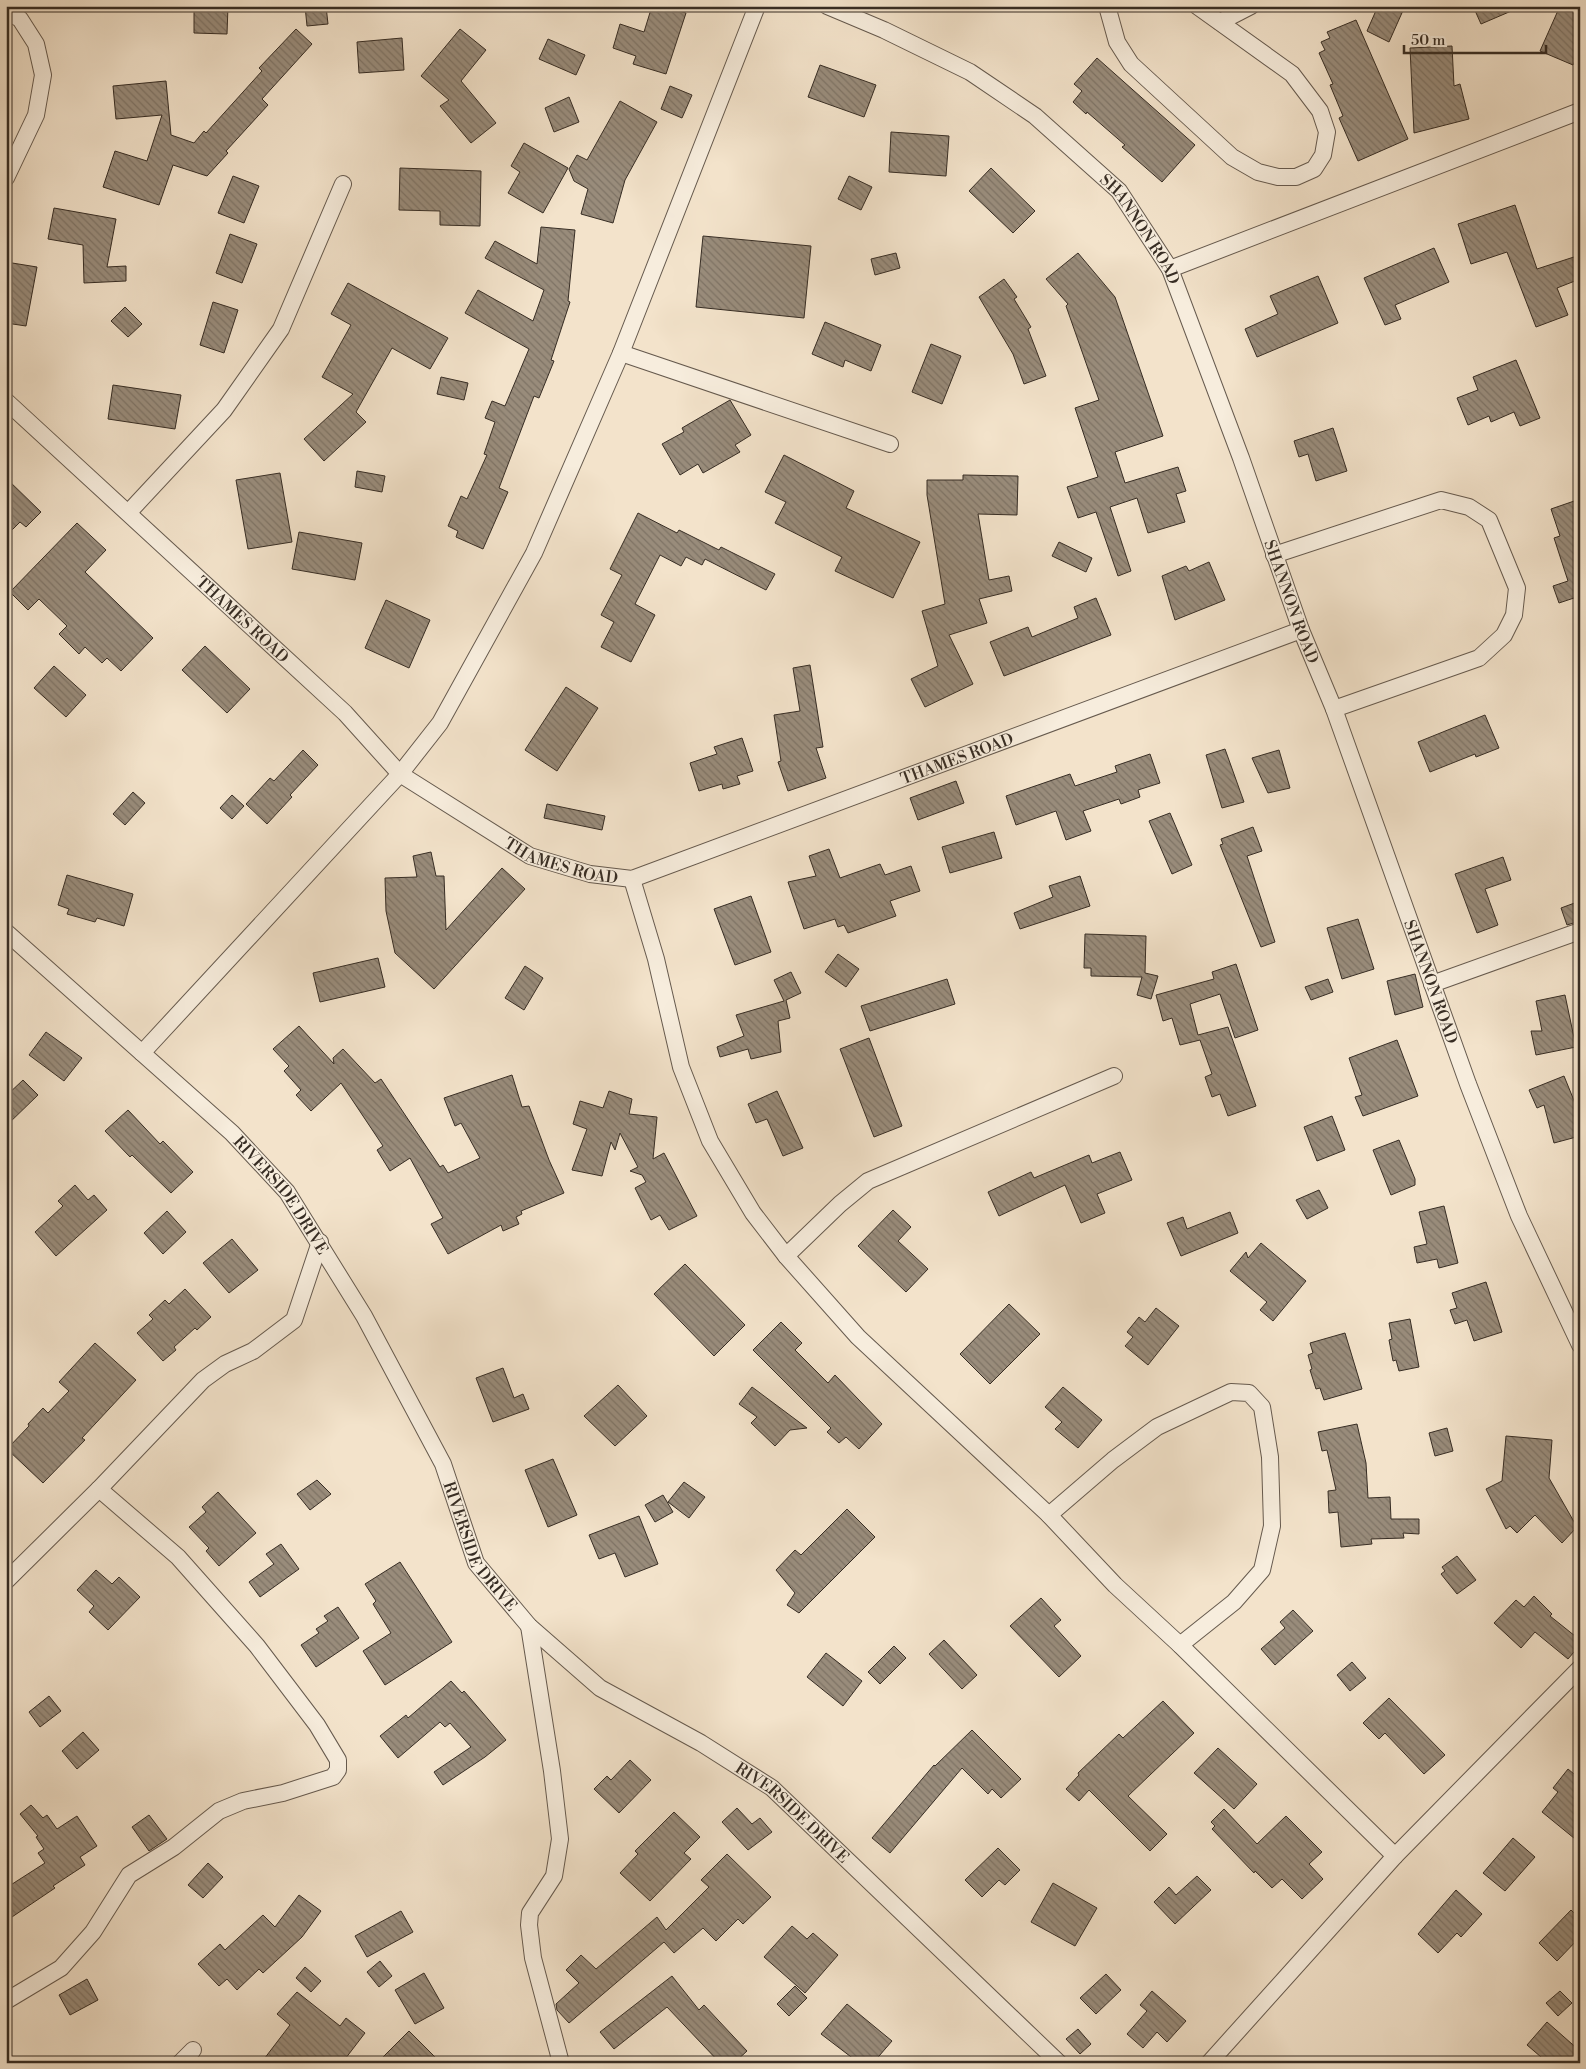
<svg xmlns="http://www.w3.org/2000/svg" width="1586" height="2069" font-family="'Libre Bodoni',serif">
	<defs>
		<pattern id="building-back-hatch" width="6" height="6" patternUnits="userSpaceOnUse" patternTransform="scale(1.25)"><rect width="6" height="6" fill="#998c7b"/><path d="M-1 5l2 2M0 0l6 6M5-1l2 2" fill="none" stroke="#7e7365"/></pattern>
	</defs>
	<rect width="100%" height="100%" fill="#f3e3cb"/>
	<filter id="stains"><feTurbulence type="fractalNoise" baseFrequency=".004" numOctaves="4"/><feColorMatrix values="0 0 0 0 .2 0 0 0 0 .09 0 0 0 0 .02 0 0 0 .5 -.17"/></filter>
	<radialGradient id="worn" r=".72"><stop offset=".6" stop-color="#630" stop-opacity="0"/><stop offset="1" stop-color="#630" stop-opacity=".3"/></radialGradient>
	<path fill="url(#building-back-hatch)" stroke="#372d24" d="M194,6H228L227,34L194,33Z
		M305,6H326L328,24L307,26Z
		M652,6H662L686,13L666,74L633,64L636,56L613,48L620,24L644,32Z
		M1378,6H1405L1389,42L1367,31Z
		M1473,6H1523L1481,24Z
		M1560,6H1580V50L1573,65L1540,51Z
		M1356,20L1408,139L1358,161L1339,118L1343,116L1330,85L1333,84L1319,53L1325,50L1321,42L1330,38L1327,32Z
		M296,29L312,44L262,99L268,105L226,151L228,153L207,176L173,165L159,205L103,187L115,151L147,161L162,115L116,119L113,86L166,81L171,135L194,143L204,131L206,133L262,71L259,68Z
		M460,29L486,50L461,81L496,123L471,143L440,106L449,100L421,76Z
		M402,38L404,70L359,73L357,42Z
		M548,39L585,55L576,75L539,59Z
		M1452,46L1454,86L1460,84L1469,119L1414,133L1410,48Z
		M1097,58L1195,145L1162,182L1122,147L1125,145L1087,112L1086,114L1073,102L1082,91L1074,84Z
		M820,65L876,85L864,117L808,97Z
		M670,86L692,95L682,118L661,109Z
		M569,97L579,122L554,132L545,108Z
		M620,101L657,122L625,180L613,223L581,214L588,189L574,181L569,169L577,155L587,160Z
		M891,132L949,136L946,176L889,172Z
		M524,143L568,168L543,213L508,193L520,172L511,166Z
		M400,168L481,171L480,226L440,225V211L399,210Z
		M991,168L1035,211L1013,233L969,191Z
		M233,176L259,186L244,223L218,213Z
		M849,176L872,187L861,210L838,199Z
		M1515,205L1537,269L1580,255V279L1557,288L1568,315L1536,327L1507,252L1471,264L1458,224Z
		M54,208L116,219L107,267L126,266V281L84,283L83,245L48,239Z
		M541,227L575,230L568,301L570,302L551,360L554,361L539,398L534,396L499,488L508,492L483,549L456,537L458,531L448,526L461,496L467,499L487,455L484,454L495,422L485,418L492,401L505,406L529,349L465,313L478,290L533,321L544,290L485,258L495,241L537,264Z
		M230,234L257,244L242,283L216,273Z
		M703,236L811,246L804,318L696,307Z
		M1434,248L1449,282L1395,305L1401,319L1385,325L1364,278Z
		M896,253L900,268L875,275L871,259Z
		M1078,253L1115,297L1163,436L1115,452L1125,483L1178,467L1186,491L1176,494L1185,522L1148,533L1137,498L1110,507L1131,571L1118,576L1096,512L1078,518L1067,487L1098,477L1075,408L1099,400L1066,306L1068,304L1046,279Z
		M6,262L37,267L26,326L6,323Z
		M1318,276L1338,323L1257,357L1245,329L1278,314L1270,296Z
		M1004,279L1017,297L1014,299L1031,327L1028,329L1046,376L1024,384L1013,354L979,297Z
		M348,283L448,338L430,369L392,348L356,412L366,422L324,461L304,439L353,394L322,377L351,325L331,314Z
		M213,302L238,310L224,353L200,345Z
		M125,307L142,324L128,337L111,321Z
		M825,322L881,345L871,371L845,360L843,367L812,354Z
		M931,344L961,356L942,404L912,392Z
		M1516,360L1540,418L1520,426L1514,412L1491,422L1489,416L1468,425L1457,398L1478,390L1473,377Z
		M441,377L468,383L464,400L437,394Z
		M113,385L181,395L175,429L108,419Z
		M730,400L751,435L735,445L740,452L703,473L698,464L680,475L662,444L684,432L682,428Z
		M1333,428L1347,471L1316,481L1308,454L1299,457L1294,441Z
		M784,455L854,491L846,508L920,542L893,598L835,571L842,557L775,523L786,502L765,492Z
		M357,471L385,476L382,492L355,487Z
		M280,473L292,542L248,549L236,480Z
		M963,475L1018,476L1017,515L978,514L989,580L1009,576L1012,591L979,599L987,623L949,635L973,684L925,707L911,679L938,666L922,611L945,604L927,495V480H963Z
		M6,478L41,512L26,527L20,522L6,536Z
		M1580,499V607H1577L1574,598L1559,603L1553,586L1568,581L1554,538L1560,536L1551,509Z
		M638,513L677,533L679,530L719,550L721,547L775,574L766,590L705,559L702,565L686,557L681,566L660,555L635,604L655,615L631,662L601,647L614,622L601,615L622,575L610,569Z
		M77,523L106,550L85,572L153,638L121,671L107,658L102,663L85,647L79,654L59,634L67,626L39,599L28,610L10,592Z
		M299,532L362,543L355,580L292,569Z
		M1059,542L1092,558L1086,572L1052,556Z
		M1209,562L1225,600L1175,620L1162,576L1186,566L1189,571Z
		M1096,598L1111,635L1004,676L990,642L1028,627L1032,637L1078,618L1074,607Z
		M386,600L430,620L409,668L365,648Z
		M205,646L250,689L227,713L182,670Z
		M810,665L823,747L816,748L826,778L788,791L778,762L781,761L774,715L800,711L793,668Z
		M54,666L86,695L66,717L34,688Z
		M566,687L598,708L557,771L525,750Z
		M1485,715L1499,748L1476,757L1475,754L1430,772L1418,742Z
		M742,738L753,771L737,776L740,784L723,789L722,784L699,791L690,763L717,754L714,747Z
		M1225,749L1244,802L1222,808L1206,755Z
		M303,750L318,765L290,795L292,797L267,824L246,804L270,778L274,781Z
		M1279,750L1290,788L1268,793L1252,758Z
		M1150,754L1160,783L1138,790L1140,797L1121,804L1119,799L1083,811L1091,831L1066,840L1056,811L1016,825L1006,796L1070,774L1075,786L1117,772L1115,766Z
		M956,781L964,803L918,820L910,798Z
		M133,792L145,803L125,825L113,814Z
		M232,795L244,806L232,819L220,808Z
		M547,804L605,816L602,830L544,818Z
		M1170,813L1192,865L1172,874L1149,821Z
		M1253,827L1262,851L1247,856L1275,942L1261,947L1220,845L1223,844L1221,839Z
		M994,832L1002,858L950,873L942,847Z
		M829,849L840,878L880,864L885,875L911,866L920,891L890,901L896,916L848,933L844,925L838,927L835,919L804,929L788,882L816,876L809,856Z
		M431,852L436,876H444L446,930L502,868L525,889L434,989L395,953L386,911L385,878L417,877L413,856Z
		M1503,857L1511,880L1485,889L1498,925L1477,933L1455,874Z
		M67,875L133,894L124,926L97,918L95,922L67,914L69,909L58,905Z
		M1080,876L1090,906L1020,929L1014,913L1053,897L1049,886Z
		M751,896L771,952L735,965L714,909Z
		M1580,901V921L1567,925L1561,908Z
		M1358,919L1374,969L1342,979L1327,928Z
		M1085,934L1146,936L1145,973L1158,976L1151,999L1137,995L1142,977L1091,976V968H1084Z
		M838,954L859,969L846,987L825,972Z
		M378,958L385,987L320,1002L313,973Z
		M1236,964L1258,1030L1235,1038L1220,994L1190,1004L1198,1035L1228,1027L1256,1106L1228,1116L1220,1094L1212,1097L1205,1077L1212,1074L1200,1040L1180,1045L1172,1018L1163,1021L1156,995L1214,979L1212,972Z
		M525,966L543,978L524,1010L505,998Z
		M791,972L801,993L786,1000L790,1018L778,1021L781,1052L751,1059L748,1049L720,1057L717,1047L744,1036L736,1015L784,1001L774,980Z
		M1415,974L1423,1007L1395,1015L1387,981Z
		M947,979L955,1004L870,1031L861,1006Z
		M1328,979L1333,992L1311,1000L1305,987Z
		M1565,995L1576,1047L1536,1055L1531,1031H1542L1536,1001Z
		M299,1026L334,1064L333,1058L343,1049L375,1083L381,1079L440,1167L443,1165L448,1173L480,1158L461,1123L455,1126L444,1098L512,1075L522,1107L529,1106L549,1160L564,1193L521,1211L522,1214L516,1217L519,1224L503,1231L501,1225L448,1254L431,1224L443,1218L410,1158L390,1171L377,1150L383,1146L341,1083L311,1111L296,1095L301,1090L284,1071L289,1066L273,1049Z
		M46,1032L82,1058L64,1081L29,1055Z
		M869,1038L902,1126L874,1137L840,1049Z
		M1397,1040L1418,1096L1363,1116L1355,1097L1362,1095L1349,1058Z
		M1564,1076L1575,1103L1580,1120V1136L1554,1143L1544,1105L1537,1108L1529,1090Z
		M23,1080L38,1095L6,1126V1096Z
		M609,1091L632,1099L629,1114L657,1117L653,1159L664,1153L697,1216L669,1230L660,1215L651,1220L635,1188L646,1182L642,1175L630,1171L638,1167L620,1133L615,1150L611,1142L602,1176L572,1170L587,1129L573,1124L580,1101L603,1108Z
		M777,1091L803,1148L783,1156L767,1119L756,1123L748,1104Z
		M128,1110L160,1144L163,1141L193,1172L171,1193L132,1155L130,1157L105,1131Z
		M1332,1116L1345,1150L1317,1161L1304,1127Z
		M1399,1140L1415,1179V1185L1391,1195L1373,1150Z
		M1120,1152L1132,1180L1097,1194L1105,1213L1081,1223L1065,1185L999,1216L988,1192L1031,1172L1034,1178L1089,1155L1092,1163Z
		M75,1185L88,1200L94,1195L107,1210L56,1256L35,1232L63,1206L58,1201Z
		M1319,1190L1328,1208L1307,1219L1296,1200Z
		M1444,1206L1458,1263L1439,1268L1437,1259L1417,1263L1414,1247L1427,1244L1419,1212Z
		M893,1210L911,1227L898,1241L928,1269L906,1292L858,1246Z
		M167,1211L186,1232L163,1254L144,1233Z
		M1230,1212L1238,1233L1181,1256L1167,1223L1183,1217L1187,1229Z
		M232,1239L258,1270L229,1293L203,1263Z
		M1261,1243L1306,1281L1273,1321L1260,1310L1267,1302L1230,1271L1246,1252L1248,1258Z
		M685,1264L745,1325L714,1356L654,1294Z
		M1486,1282L1502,1332L1474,1341L1467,1320L1455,1324L1450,1310L1457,1308L1452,1293Z
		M185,1289L211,1317L197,1330L195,1328L174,1347L176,1350L163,1361L137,1333L153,1319L149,1315L165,1300L169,1304Z
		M1009,1304L1040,1334L990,1384L960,1354Z
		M1156,1308L1179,1326L1148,1365L1125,1346L1133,1337L1127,1332L1139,1317L1145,1322Z
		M1410,1319L1419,1367L1399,1371L1396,1360L1393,1361L1389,1340L1392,1339L1389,1323Z
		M781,1322L802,1343L795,1350L828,1383L835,1375L882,1424L859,1449L846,1437L839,1443L827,1432L831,1428L753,1350Z
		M1345,1333L1362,1389L1324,1400L1320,1388L1316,1389L1310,1370L1312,1369L1308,1355L1313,1353L1310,1343Z
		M95,1343L136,1380L82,1438L85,1440L43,1483L7,1449L29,1426L28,1424L43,1408L48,1413L69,1391L59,1382Z
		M503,1368L514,1398L523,1394L529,1409L493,1422L476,1378Z
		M618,1385L647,1416L615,1446L584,1416Z
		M752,1387L807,1428L790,1430L775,1446L751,1423L757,1417L739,1404Z
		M1063,1387L1102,1420L1078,1448L1055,1429L1062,1422L1045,1407Z
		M1357,1424L1366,1463L1368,1498L1390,1497L1391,1519H1419V1534L1403,1533L1404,1538L1371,1539L1372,1544L1341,1547L1338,1512L1329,1513L1328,1491L1336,1490L1327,1450L1322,1451L1318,1432Z
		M1447,1428L1453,1451L1435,1456L1429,1433Z
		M1506,1436L1552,1440L1549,1478L1577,1527L1562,1543L1535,1515L1517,1533L1510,1526L1506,1529L1486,1489L1502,1481Z
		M553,1459L577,1515L548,1527L525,1470Z
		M317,1480L331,1494L310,1510L297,1494Z
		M684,1482L705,1497L689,1518L668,1502Z
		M218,1492L256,1533L219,1566L206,1551L209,1548L189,1527L206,1512L202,1507Z
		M663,1495L673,1512L655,1522L645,1505Z
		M847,1509L875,1537L799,1613L787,1605L795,1593L776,1570L795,1550L801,1555Z
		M639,1516L658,1564L625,1577L615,1553L599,1559L589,1535Z
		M281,1544L299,1569L260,1597L249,1582L274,1564L266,1554Z
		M1457,1556L1476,1580L1457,1594L1441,1574L1445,1571L1442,1567Z
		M400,1562L452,1642L385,1685L363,1651L391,1633L373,1604L376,1601L365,1584Z
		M96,1570L112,1584L119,1577L140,1597L108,1630L89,1612L94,1606L77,1590Z
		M1534,1596L1552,1614L1550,1616L1580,1640V1645L1568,1659L1535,1632L1521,1648L1494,1623L1516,1600L1524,1607Z
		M1041,1598L1061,1620L1054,1626L1081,1656L1059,1677L1010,1626Z
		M338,1607L359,1638L316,1667L301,1645L319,1633L316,1629L328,1621L324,1616Z
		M1293,1610L1313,1631L1275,1665L1261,1649L1285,1628L1280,1622Z
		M944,1640L977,1675L962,1689L929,1654Z
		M894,1646L906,1658L880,1684L868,1672Z
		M826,1653L862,1681L843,1706L807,1677Z
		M1352,1662L1366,1678L1350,1691L1337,1675Z
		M451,1681L462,1693L464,1691L506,1740L485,1757L443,1785L434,1772L471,1747L450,1723L445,1727L440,1722L398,1758L380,1736L406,1715L408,1718Z
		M49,1696L61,1711L40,1727L29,1712Z
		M1389,1698L1445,1755L1424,1774L1385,1733L1379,1739L1363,1723Z
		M1163,1701L1194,1733L1128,1796L1167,1834L1150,1851L1089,1790L1079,1801L1066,1789L1079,1775L1078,1773L1119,1734L1123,1738Z
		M972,1730L1021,1779L1001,1798L992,1789L988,1794L962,1768L890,1853L872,1838L934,1765L935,1766Z
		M83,1732L99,1750L77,1769L62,1751Z
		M1218,1748L1257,1784L1234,1809L1194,1773Z
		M630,1760L651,1780L619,1813L594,1789L607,1776L611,1780Z
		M1568,1769L1580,1779V1843L1542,1812L1558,1792L1553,1788Z
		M31,1805L43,1818L47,1815L57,1829L77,1816L97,1846L80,1857L85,1865L53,1886L55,1888L6,1921V1901L12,1897L6,1888L45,1863L38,1853L44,1849L36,1837L38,1836L20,1814Z
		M737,1808L752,1824L760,1818L772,1832L748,1850L722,1822Z
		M1224,1809L1257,1844L1286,1816L1322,1852L1309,1864L1323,1879L1302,1899L1282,1879L1272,1888L1255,1871L1254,1873L1212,1829L1215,1826L1211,1822Z
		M674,1812L700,1837L684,1853L691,1859L650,1901L620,1873L638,1854L635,1851Z
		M149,1815L167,1839L149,1851L132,1827Z
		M1513,1838L1535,1857L1505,1891L1483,1873Z
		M998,1848L1020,1870L1005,1885L999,1880L982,1897L965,1880Z
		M727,1854L771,1897L743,1924L738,1919L716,1941L703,1928L674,1953L664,1942L569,2023L557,2010L556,2004L579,1983L566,1970L581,1955L596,1969L657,1917L666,1930L709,1887L701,1880Z
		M208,1863L223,1877L203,1898L188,1885Z
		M1197,1876L1211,1890L1175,1924L1154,1902L1169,1887L1176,1895Z
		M1053,1883L1097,1908L1075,1946L1031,1922Z
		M1456,1890L1482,1914L1461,1937L1457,1933L1438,1953L1418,1934Z
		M299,1895L321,1911L302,1937L263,1973L259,1969L237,1990L227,1979L219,1986L198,1964L220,1944L225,1950L263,1915L275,1927Z
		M1571,1910L1580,1919V1937L1557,1961L1539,1943Z
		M401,1911L413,1932L367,1957L355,1936Z
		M792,1926L807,1939L813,1933L838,1955L805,1993L764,1957Z
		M380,1961L392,1976L379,1987L367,1972Z
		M305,1967L321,1981L311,1992L296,1978Z
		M424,1973L444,2008L415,2024L395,1990Z
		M1106,1974L1121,1990L1096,2014L1080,1998Z
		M672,1976L699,2010L704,2005L747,2051L734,2063H720L667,2007L614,2049L600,2032Z
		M87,1979L98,2000L70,2015L59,1995Z
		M795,1986L807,1998L789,2016L777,2004Z
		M1152,1991L1186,2021L1167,2042L1157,2032L1143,2048L1127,2034L1147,2011L1140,2005Z
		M1560,1991L1572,2003L1558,2016L1546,2003Z
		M297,1992L340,2026L346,2018L365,2033L342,2063H261L290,2025L277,2014Z
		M847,2004L892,2041L873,2063H859L821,2034Z
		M1547,2022L1580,2051V2063H1548L1527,2045Z
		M1078,2029L1091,2044L1080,2054L1066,2039Z
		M409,2031L441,2063H377Z"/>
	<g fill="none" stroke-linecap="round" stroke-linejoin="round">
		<defs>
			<g id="minor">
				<path id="s1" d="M827,6L884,30L970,72L1035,116L1119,191L1170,269L1241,458L1301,630L1334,709L1468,1084L1519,1216L1580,1345"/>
				<path d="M1107,6L1117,42L1131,64L1232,157L1258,172L1278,177H1296L1314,169L1323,155L1327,132L1320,111L1292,74L1197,6"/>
				<path d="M6,11L20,19L36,44L43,75L36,115L6,178"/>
				<path d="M1220,22L1251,6"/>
				<path d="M1170,269L1580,111"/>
				<path d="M621,353L890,444"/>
				<path id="s2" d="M6,401L345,713L400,774L530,856L590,874L632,879L1301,630"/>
				<path d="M129,512L224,410L281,329L343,184"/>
				<path d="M1274,555L1441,500L1469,507L1489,520L1517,588L1514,615L1504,635L1479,658L1334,709"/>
				<path d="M632,879L656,959L681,1067L710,1141L753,1213L786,1256L858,1337L1049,1515L1115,1585L1180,1645L1395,1856"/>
				<path id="s3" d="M6,932L232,1133L287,1192L364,1316L443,1464L476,1563L529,1626L600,1688L701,1743L772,1788L1059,2063"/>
				<path d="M1432,984L1580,931"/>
				<path d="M142,1053L400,774L440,723L534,553L621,353L757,6"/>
				<path d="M786,1256L840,1204L868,1181L1114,1076"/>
				<path d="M1049,1515L1113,1460L1157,1427L1231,1392L1249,1393L1262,1407L1270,1457L1272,1526L1262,1570L1234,1602L1180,1645"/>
				<path d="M6,1581L99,1489L203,1380L225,1364L253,1351L294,1320L320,1242"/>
				<path d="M529,1626L552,1771L560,1839L554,1876L530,1913L529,1925L533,1958L561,2063"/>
				<path d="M6,2001L61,1968L93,1932L129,1875L174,1847L219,1811L243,1801L283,1793L333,1777L338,1770V1760L317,1725L257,1646L178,1557L99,1489"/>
				<path d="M180,2063L193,2050"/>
				<path d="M1209,2063L1395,1856L1580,1668"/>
			</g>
		</defs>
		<use href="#minor" stroke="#665a4e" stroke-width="18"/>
		<use href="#minor" stroke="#f7eddd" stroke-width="16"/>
	</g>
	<g text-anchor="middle" stroke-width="5" stroke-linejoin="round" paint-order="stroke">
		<g font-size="16" fill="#372d24" stroke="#f7eddd">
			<text dy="6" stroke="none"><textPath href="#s1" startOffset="392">SHANNON ROAD</textPath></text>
			<text dy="6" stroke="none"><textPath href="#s1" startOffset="796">SHANNON ROAD</textPath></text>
			<text dy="6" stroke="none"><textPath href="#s2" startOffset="322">THAMES ROAD</textPath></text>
			<text dy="6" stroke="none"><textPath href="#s2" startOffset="1148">THAMES ROAD</textPath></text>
			<text dy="6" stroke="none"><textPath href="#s2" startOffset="728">THAMES ROAD</textPath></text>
			<text dy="6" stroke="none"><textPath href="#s1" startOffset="1201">SHANNON ROAD</textPath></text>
			<text dy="6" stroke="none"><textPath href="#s3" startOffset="382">RIVERSIDE DRIVE</textPath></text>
			<text dy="6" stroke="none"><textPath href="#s3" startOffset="788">RIVERSIDE DRIVE</textPath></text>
			<text dy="6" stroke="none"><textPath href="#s3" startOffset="1208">RIVERSIDE DRIVE</textPath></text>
		</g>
	</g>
	<rect width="1586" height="2069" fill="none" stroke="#f3e3cb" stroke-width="25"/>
	<rect x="8" y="8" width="1571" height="2054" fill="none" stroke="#372d24" stroke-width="2.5"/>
	<rect x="12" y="12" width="1561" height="2044" fill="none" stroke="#372d24"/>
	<path d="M1404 45v8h142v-8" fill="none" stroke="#372d24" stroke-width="2.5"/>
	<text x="1411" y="45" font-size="15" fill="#372d24" stroke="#f7eddd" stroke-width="4" paint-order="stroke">50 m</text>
	<rect width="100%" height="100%" filter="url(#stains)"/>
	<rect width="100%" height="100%" fill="url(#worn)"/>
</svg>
